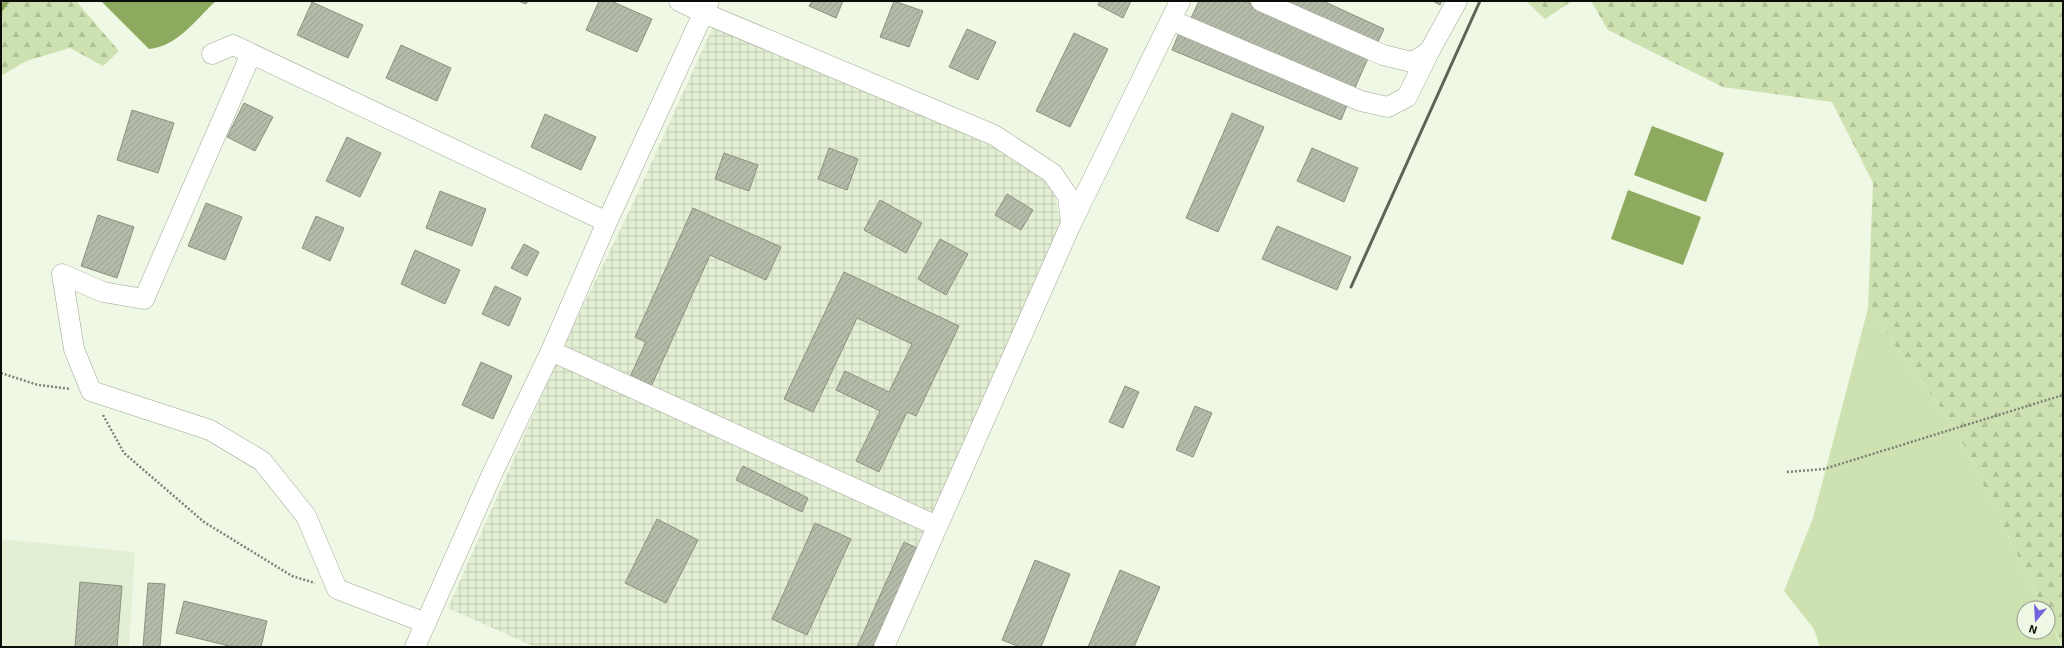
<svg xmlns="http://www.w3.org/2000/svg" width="2064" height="648" font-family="'Exo 2',sans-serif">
	<defs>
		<pattern id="industrial-grid" width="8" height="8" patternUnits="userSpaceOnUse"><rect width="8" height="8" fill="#e3efd4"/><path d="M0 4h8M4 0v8" fill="none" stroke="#c1ccb4"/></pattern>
		<pattern id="forest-firs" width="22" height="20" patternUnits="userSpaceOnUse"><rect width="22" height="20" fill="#cee2b1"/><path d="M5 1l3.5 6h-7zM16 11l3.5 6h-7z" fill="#b0c197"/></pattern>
		<pattern id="building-hatch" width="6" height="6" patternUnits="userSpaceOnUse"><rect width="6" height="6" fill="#b3bba8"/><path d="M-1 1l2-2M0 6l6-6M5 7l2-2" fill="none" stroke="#99a08f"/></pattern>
	</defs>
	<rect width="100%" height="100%" fill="#eff8e4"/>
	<path fill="#e3efd4" d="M1,539L135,552L129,647H1Z"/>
	<path fill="url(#industrial-grid)" d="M715,22L999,149L1054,188L1061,227L873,647H535L448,608L566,341L636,197Z"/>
	<path fill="#cee2b1" d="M1868,308L1956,429L2043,608H2024V632H2048V617L2062,647H1820L1814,629L1784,591L1813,518Z"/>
	<path fill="url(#forest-firs)" d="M1,1H76L119,51L103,66L70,48L26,61L1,76Z
		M1526,1H1572L1545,19Z
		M1591,1H2063V647L2048,617V608H2043L1956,429L1868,308L1873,183L1832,102L1723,87L1608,30Z"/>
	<path fill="#8daa5e" d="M101,1H216C197,18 177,47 149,49Z
		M1652,126L1724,153L1706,202L1634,175Z
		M1628,190L1701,217L1683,265L1611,239Z"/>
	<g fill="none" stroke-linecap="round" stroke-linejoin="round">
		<path stroke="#8daa5e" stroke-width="5" d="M1,9L7,1"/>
	</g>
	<path fill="url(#building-hatch)" stroke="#8a9180" d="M518,1H528L526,4Z
		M599,1H611L652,19L637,52L586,30Z
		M812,1H843L836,18L809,6Z
		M894,1L923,11L909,47L880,37Z
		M1100,1H1131L1123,18L1098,5Z
		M1199,1H1245L1369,56L1354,90L1191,18Z
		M1276,1H1323L1384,29L1376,46Z
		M1433,1H1442L1440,5Z
		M312,2L363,25L348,58L297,35Z
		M967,29L996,42L978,80L949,67Z
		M1074,33L1108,49L1070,127L1036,111Z
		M1179,33L1348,103L1341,120L1172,50Z
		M401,45L451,68L437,101L386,78Z
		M244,103L273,117L255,151L227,137Z
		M132,110L174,123L158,173L117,160Z
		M1232,113L1264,127L1218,232L1186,218Z
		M545,114L596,137L581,170L531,147Z
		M347,137L381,153L360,197L326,181Z
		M829,148L858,159L847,190L818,179Z
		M1312,148L1358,168L1344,202L1297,181Z
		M724,153L758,165L749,191L715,179Z
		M440,191L486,209L472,246L426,228Z
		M1007,194L1033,210L1021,230L995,215Z
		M880,200L922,223L906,253L864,230Z
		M206,203L242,217L225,260L188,246Z
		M693,208L781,247L766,280L710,255L650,389L629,379L646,342L635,337Z
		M98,215L134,227L117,278L81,266Z
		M316,216L344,228L330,261L302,248Z
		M1277,226L1351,257L1337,290L1262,259Z
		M940,239L968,254L946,295L918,279Z
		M524,244L539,252L527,276L511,268Z
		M415,250L460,270L445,304L401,284Z
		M844,272L959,326L916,416L907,412L879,472L856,461L880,411L836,390L845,371L889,392L912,344L857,318L813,412L784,399Z
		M495,286L521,298L509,326L482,314Z
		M481,362L512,376L493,419L462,405Z
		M1125,386L1139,392L1123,428L1109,422Z
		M1195,406L1212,413L1193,457L1176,450Z
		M743,466L808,498L802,512L736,480Z
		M657,519L698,540L666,603L625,583Z
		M815,523L851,539L807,635L772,619Z
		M904,542L917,548L873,647H857Z
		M1035,560L1070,574L1041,647H1020L1002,640Z
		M1120,570L1160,587L1134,647H1088Z
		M80,582L122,586L117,647H75Z
		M148,583L165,584L160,647H143Z
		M184,601L267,621L261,647H233L176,633Z"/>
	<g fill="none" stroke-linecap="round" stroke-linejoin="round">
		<defs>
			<path id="minor" d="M679,1L704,13L994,135L1052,173L1068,196L1071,224
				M1261,1L1383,55L1412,62L1429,52L1457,1
				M1171,20L1361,101L1388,107L1407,97L1429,52
				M212,54L233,45L607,222
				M251,54L144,299L103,292L62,274L74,349L91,391L210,430L262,461L306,516L337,589L426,623
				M551,351L937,526
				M415,647L492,474L551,351L607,222L709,1
				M884,647L1071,224L1180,1"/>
		</defs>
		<use href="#minor" stroke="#a0a795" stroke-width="21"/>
		<path stroke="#7c8275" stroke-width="2.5" stroke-dasharray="2 2" stroke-linecap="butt" d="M1,373L38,385L71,389
			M103,415L124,453L204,522L292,576L315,583
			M1787,472L1824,469L2063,395"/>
		<use href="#minor" stroke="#fff" stroke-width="20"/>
		<path stroke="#5e6358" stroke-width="3" d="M1351,287L1480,1"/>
	</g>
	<rect width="2064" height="648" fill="none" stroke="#0b0e08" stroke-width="4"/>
	<g transform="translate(2036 620) rotate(198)"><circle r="19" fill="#eff8e4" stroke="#949a8c"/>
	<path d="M0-3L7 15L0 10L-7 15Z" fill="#7463de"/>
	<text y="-6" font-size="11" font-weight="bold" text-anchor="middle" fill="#0b0e08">N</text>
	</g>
</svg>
